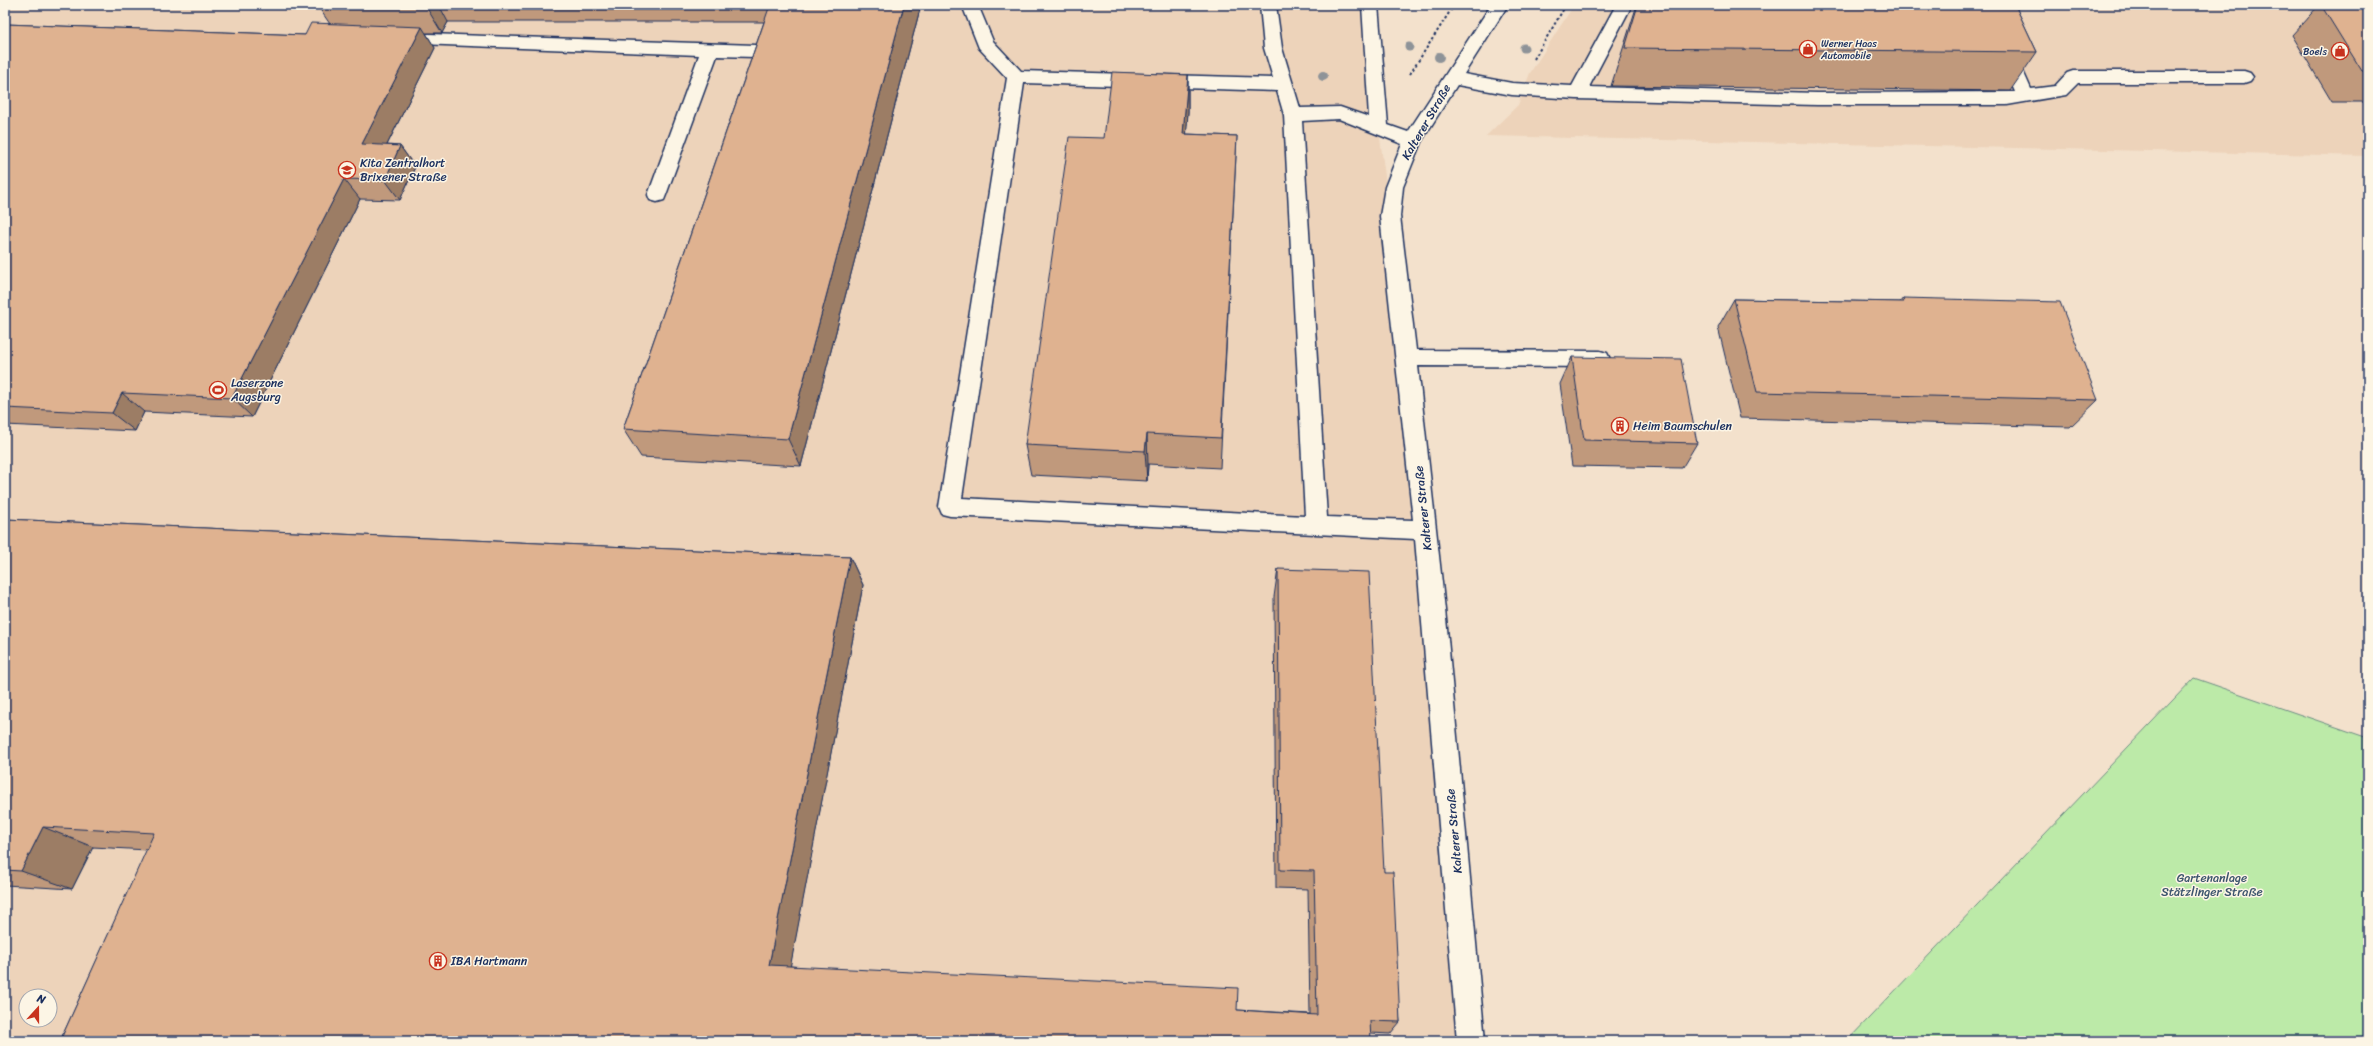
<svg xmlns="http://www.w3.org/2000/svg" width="2373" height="1046" font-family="Sriracha,sans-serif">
	<rect width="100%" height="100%" fill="#f3e1cc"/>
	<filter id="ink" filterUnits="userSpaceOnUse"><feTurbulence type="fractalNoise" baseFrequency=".025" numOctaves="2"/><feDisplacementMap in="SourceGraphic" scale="8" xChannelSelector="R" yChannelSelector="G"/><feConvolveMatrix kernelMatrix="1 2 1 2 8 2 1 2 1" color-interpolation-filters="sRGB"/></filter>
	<g filter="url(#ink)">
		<path fill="#edd3ba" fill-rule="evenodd" d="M5,5H1363L1390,216L1471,1041H5ZM26,996H50V1020H26Z
			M1574,5H2368V156L1486,136L1518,105L1530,73Z"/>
		<path fill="#bceaa8" stroke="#6c8c83" d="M2194,678L2368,738V1041H1847Z"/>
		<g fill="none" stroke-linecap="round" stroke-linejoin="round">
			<defs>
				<path id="minor" d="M962,5H978L993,41L1021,71L1273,78L1264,48L1260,5H1276L1282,48L1300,108L1340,107L1369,117L1362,5H1378L1388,125L1408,132L1491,5H1508L1464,74L1512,83L1572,86L1616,5H1632L1589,87L1817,93L2015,92L1978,5H1994L2031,89L2055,86L2067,73L2073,71H2244L2250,73L2253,77L2250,81L2244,83H2078L2066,95L2007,105H1817L1577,99L1512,95L1457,85L1421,142L1403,187L1400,216L1416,350L1600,351L1607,353L1610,359L1607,365L1600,367L1418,366L1447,628L1485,1041H1457L1415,539L950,516L942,514L939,507L1007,78L979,48ZM1024,83L1277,91L1284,115L1305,516L962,498ZM1339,119L1402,144L1385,187L1380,216L1413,520L1327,517L1302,121Z
					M400,33L755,45L761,47L764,51L761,55L755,57L717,56L666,195L664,200L657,202L650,200L648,195L699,55L394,43L391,39L394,35Z"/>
			</defs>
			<use href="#minor" stroke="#1b2f5e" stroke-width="3"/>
			<path stroke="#1b2f5e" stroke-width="2" stroke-dasharray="2.5 2.5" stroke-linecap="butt" d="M1534,59L1566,5
				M1410,74L1454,5"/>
			<use href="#minor" fill="#fcf5e5" fill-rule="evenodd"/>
		</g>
		<g fill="#8e9398">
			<circle cx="1409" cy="47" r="4.5"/>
			<circle cx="1524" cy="48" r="4.5"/>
			<circle cx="1439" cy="57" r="5"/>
			<circle cx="1323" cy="76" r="5"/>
		</g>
		<path fill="#c0997c" stroke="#1b2f5e" d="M317,5H921L801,466L641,457L623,429L764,22H448L442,33H426L435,48L387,145L400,146L415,167L400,200L360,199L252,417L144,412L135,431L5,425V24L305,35L330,24Z
			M1637,5H2015L2037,52L2010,91L1611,86Z
			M2319,5H2368V102H2332L2292,35Z
			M1188,75V112L1186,134L1237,136L1220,468L1148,464L1147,481L1031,475L1025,445L1104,138Z
			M1903,298L2098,400L2070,427L1740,418L1718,327L1734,299L1900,302Z
			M1572,357L1697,443L1682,468L1572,466L1560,384Z
			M5,519L850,557L863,585L790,966L1237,1010L1310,1014L1308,889L1276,888L1274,597L1278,569L1384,872L1400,1022L1390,1034L1371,1033L60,1041L147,850L93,847L72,889L5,885Z"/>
		<path fill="#9c7d65" stroke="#1b2f5e" d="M425,5H439L448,22L442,33Z
			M904,5H921L801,466L788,439Z
			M422,27L435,48L377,165L362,144Z
			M1188,75V112L1184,170L1183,134Z
			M400,146L415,167L400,200L385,180Z
			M344,179L360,199L252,417L232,398Z
			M122,393L144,412L135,431L112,413Z
			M1147,434L1148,464L1147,481L1145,451Z
			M850,557L863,585L788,979L769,965Z
			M43,827L93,847L72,889L21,871Z"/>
		<path fill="#dfb290" stroke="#1b2f5e" d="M770,5H904L788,439L623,429Z
			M1638,5H2015L2037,52L1625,48Z
			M2321,5H2368V71H2362Z
			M311,23L422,27L362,144L400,146L385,180L344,179L232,398L122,393L112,413L5,408V24L305,35Z
			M1112,72L1188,75L1183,134L1237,136L1221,438L1147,434L1145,451L1025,445L1069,137L1104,138Z
			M1903,298L2060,302L2098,400L1757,392L1734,299L1904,302Z
			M1572,357L1681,359L1697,443L1584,440Z
			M5,519L850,557L769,965L1238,988L1237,1010L1317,1015L1314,871L1280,870L1278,569L1369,572L1384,872H1393L1400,1022L1370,1021L1371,1041H60L154,833L43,827L21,871L5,870Z"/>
	</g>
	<defs>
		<symbol id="shop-ring" viewBox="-11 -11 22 22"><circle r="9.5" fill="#fcf5e5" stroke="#c8321e" stroke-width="1.5"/><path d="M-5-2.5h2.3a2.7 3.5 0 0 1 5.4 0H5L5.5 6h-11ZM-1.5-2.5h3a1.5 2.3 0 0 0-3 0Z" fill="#c8321e"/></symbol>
		<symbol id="school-ring" viewBox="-11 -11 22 22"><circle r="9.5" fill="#fcf5e5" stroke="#c8321e" stroke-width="1.5"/><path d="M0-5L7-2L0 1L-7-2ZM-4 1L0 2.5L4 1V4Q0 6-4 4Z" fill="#c8321e"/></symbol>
		<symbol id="stadium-ring" viewBox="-11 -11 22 22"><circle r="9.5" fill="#fcf5e5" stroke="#c8321e" stroke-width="1.5"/><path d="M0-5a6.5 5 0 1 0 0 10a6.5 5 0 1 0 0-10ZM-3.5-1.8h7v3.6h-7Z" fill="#c8321e"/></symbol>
		<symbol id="building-ring" viewBox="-11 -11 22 22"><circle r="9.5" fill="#fcf5e5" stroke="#c8321e" stroke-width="1.5"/><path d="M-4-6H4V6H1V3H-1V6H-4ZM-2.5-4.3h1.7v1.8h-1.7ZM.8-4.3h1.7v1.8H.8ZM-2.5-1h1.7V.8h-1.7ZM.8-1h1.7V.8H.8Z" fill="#c8321e"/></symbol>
	</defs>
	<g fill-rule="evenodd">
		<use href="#shop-ring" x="1798" y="39" width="20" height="20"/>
		<use href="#shop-ring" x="2330" y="41" width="20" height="20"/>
		<use href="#school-ring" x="337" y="160" width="20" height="20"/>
		<use href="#stadium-ring" x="208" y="380" width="20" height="20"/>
		<use href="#building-ring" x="1610" y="416" width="20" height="20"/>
		<use href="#building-ring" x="428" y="951" width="20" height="20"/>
	</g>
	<g text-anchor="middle" stroke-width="3" stroke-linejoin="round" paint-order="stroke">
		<g font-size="10" fill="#1b2f5e" stroke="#fcf5e5" text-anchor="start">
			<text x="1821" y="47">Werner Haas<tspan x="1821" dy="12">Automobile</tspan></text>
			<text x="2327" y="55" text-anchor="end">Boels</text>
		</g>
		<g font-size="12" fill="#1b2f5e" stroke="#fcf5e5">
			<text transform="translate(1426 122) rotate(-60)" y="4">Kalterer Straße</text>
			<text transform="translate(1423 508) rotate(-96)" y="4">Kalterer Straße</text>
			<text transform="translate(1454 831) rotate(-95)" y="4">Kalterer Straße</text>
		</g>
		<g font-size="12" fill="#1b2f5e" stroke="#fcf5e5" text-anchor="start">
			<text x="360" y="167">Kita Zentralhort<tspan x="360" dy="14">Brixener Straße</tspan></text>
			<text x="231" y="387">Laserzone<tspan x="231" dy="14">Augsburg</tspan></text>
			<text x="1633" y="430">Heim Baumschulen</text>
			<text x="451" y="965">IBA Hartmann</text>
		</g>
		<g font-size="12" fill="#3b546d" stroke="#fcf5e5">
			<text x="2212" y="882">Gartenanlage<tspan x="2212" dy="14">Stätzlinger Straße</tspan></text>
		</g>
	</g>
	<rect width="2373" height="1046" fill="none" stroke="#fcf5e5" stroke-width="20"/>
	<rect x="10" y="10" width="2353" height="1026" fill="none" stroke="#1b2f5e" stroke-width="1.5" filter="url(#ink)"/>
	<g transform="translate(38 1008) rotate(21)"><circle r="19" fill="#fcf5e5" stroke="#a2a6af"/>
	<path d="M0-3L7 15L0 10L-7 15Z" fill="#c8321e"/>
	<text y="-6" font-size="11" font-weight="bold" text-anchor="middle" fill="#1b2f5e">N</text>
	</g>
</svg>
